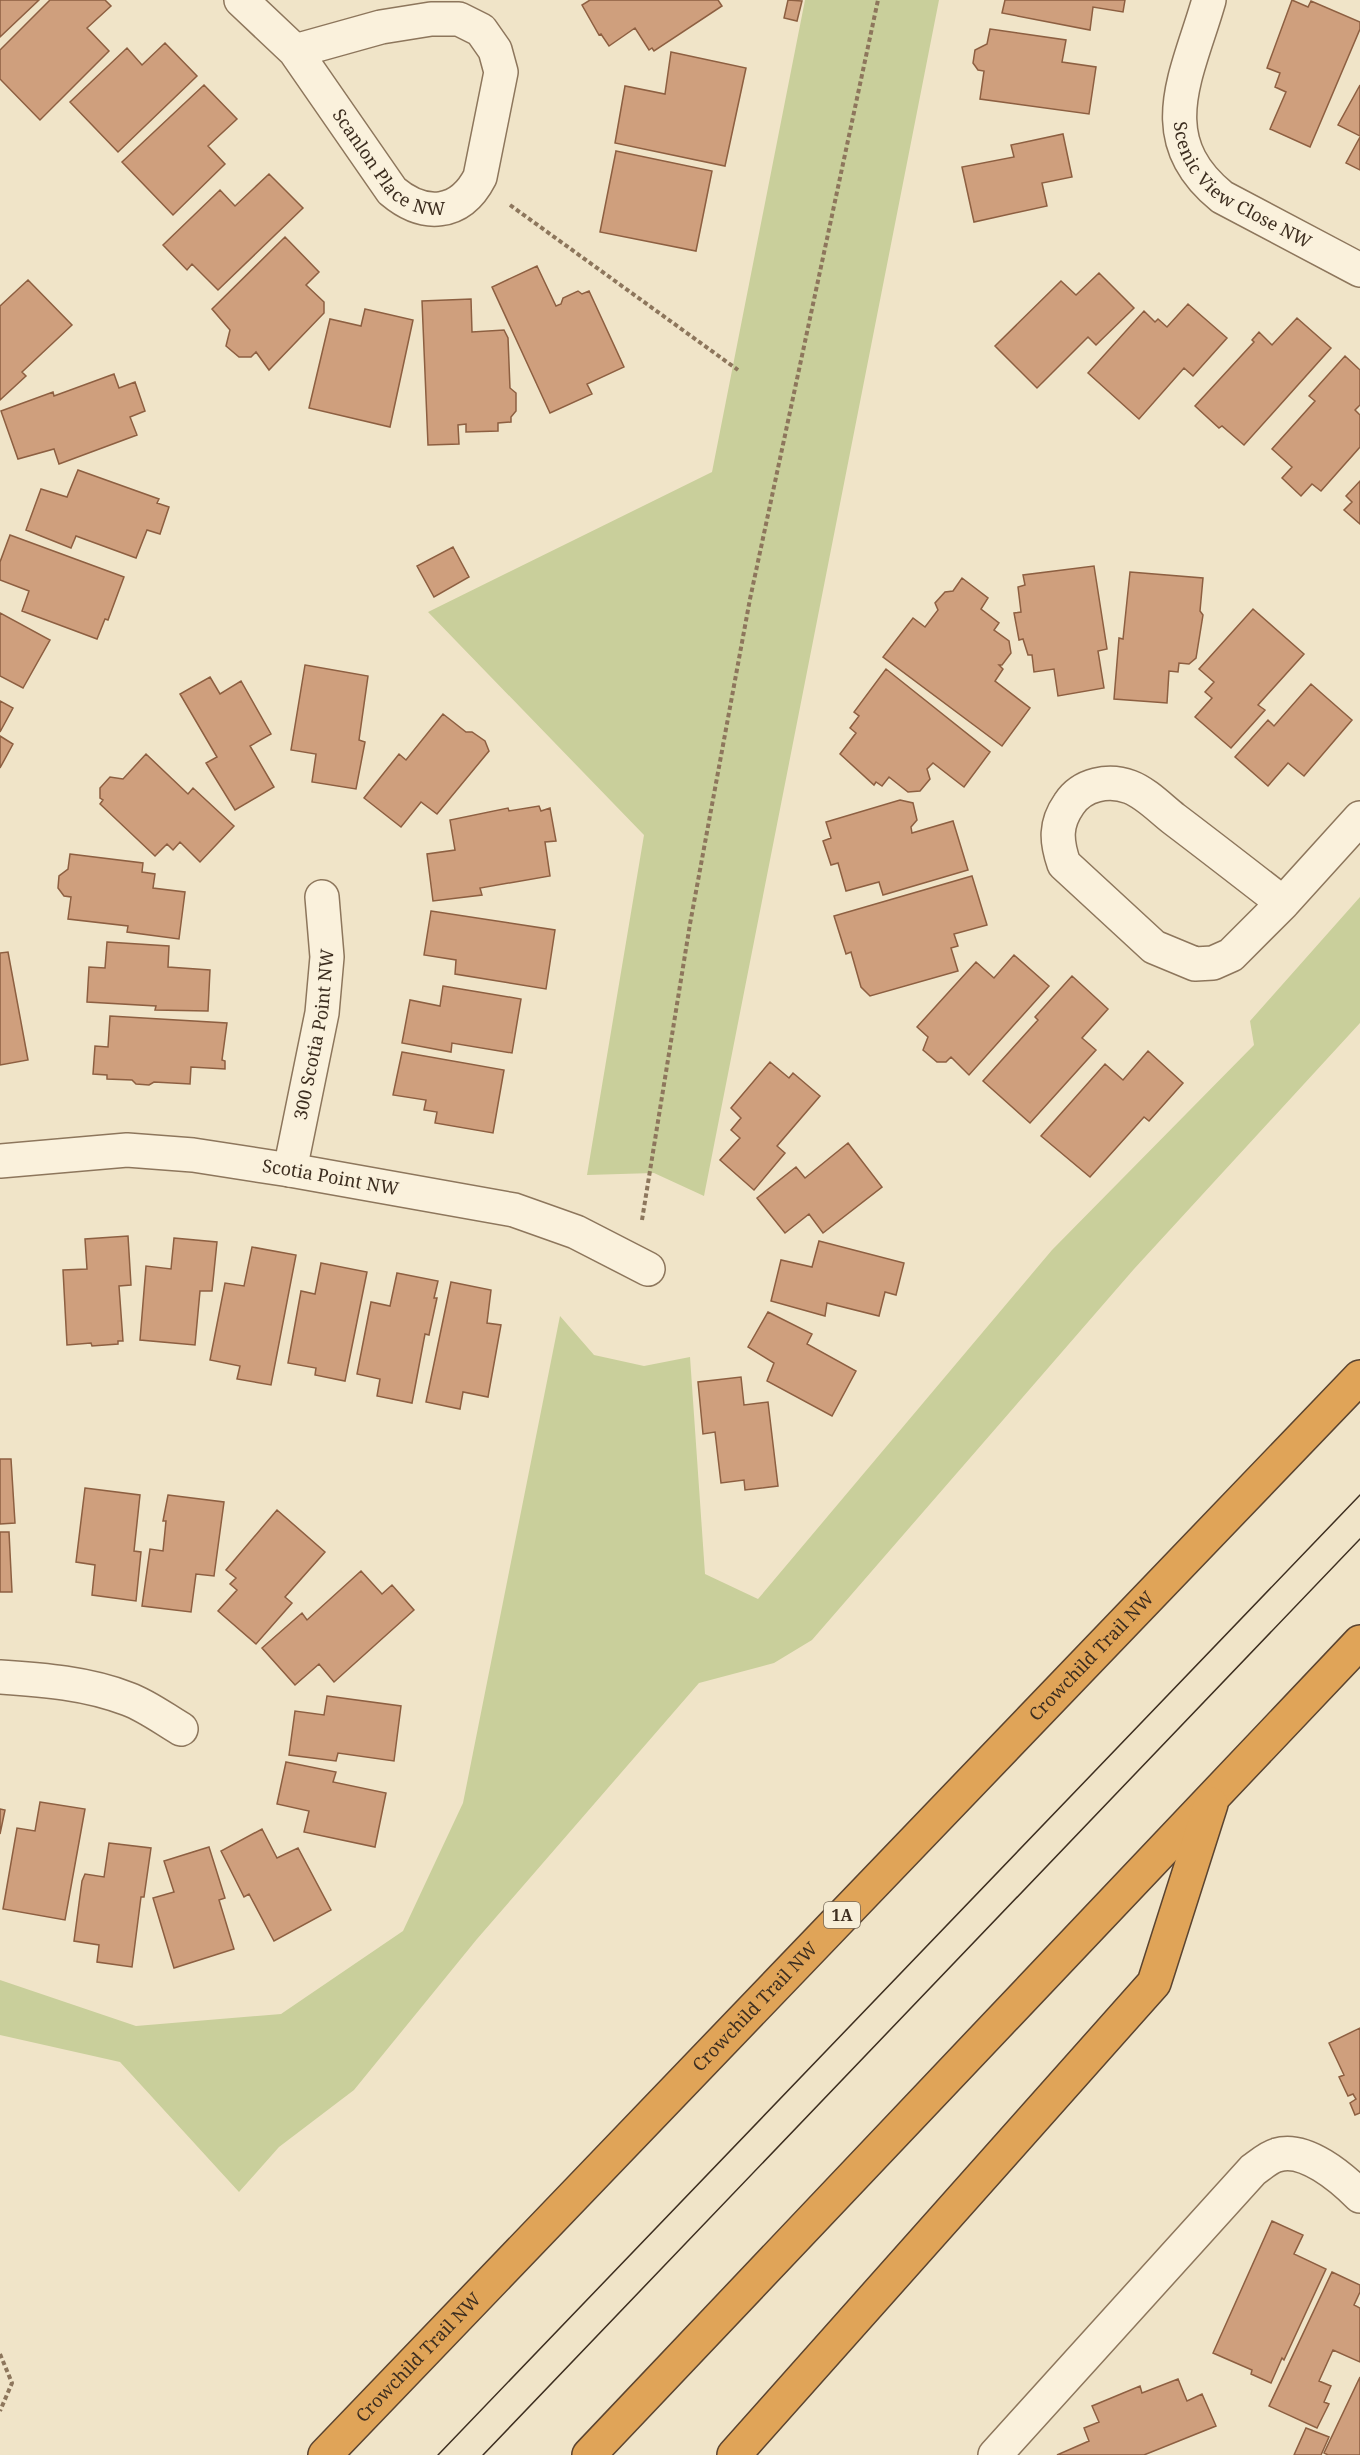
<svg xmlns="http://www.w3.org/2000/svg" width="1360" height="2455" font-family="'Noto Serif',serif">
	<rect width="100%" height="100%" fill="#f0e4c8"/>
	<path fill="#c9cf9b" d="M805,0H939L704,1196L654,1173L587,1175L644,835L428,612L712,472Z
		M1360,897V1023L1134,1269L812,1640L774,1663L699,1683L477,1939L354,2090L279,2147L239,2192L120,2062L0,2035V1980L136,2026L281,2014L403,1931L463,1803L560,1316L594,1355L644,1366L690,1357L705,1574L758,1599L1052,1250L1254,1045L1250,1021Z"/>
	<path fill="#cf9f7d" stroke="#8d5f41" stroke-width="1.5" d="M0,0H39L0,37Z
		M50,0H105L111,6L87,28L109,51L40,120L0,79V50Z
		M590,0H718L722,6L654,51L652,48L649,50L635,28L609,46L601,34L599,35L582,5Z
		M788,0L802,1L797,21L784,18Z
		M1005,0H1125L1123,12L1093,7L1090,30L1002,13Z
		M1292,0L1308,7L1311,1L1360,22V29L1310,147L1270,129L1286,92L1275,87L1280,73L1267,68Z
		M990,29L1066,40L1062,62L1096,67L1089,114L980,99L984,71L978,70L973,63L975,50L987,44Z
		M165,43L197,76L118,152L70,102L127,48L142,65Z
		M671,52L746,68L725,166L615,143L625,86L665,94Z
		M204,85L237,119L208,146L225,164L173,215L122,162Z
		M1360,85V136L1338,125Z
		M1063,134L1072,177L1042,183L1047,206L974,222L962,167L1014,157L1011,145Z
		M1360,137V170L1346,163Z
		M616,151L712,171L696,251L600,232Z
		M269,174L303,208L218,290L192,264L187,270L163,245L220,190L235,206Z
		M285,237L319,272L306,285L324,302V313L269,370L256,352L251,357H239L226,346L230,330L212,309Z
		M537,266L556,306L561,304L563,298L578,291L582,294L589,291L624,367L587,384L592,394L550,413L492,287Z
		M1099,273L1134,308L1096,345L1088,337L1037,388L995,346L1061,281L1076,295Z
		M28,280L72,325L22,372L26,376L0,400V306Z
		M471,299L472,332L504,330L508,338L510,388L516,393V411L511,417V422L498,423V431L466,432V424L458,425L459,444L428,445L422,301Z
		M1188,304L1227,338L1193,376L1184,368L1139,419L1088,373L1144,311L1155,322L1158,319L1167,327Z
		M365,309L413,320L390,427L309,408L330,319L361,326Z
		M1297,318L1331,348L1244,445L1222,426L1219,428L1195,406L1254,342L1252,340L1259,332L1272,345Z
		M1345,356L1360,370V405L1355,410L1360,415V447L1321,491L1312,484L1301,496L1282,478L1292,467L1272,449L1315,401L1309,396Z
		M114,374L119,388L135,382L145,411L130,417L137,435L59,464L54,449L18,459L1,411L53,392L54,396Z
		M78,470L159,499L157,503L169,507L160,534L147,530L136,558L76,536L71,548L26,530L41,489L67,497Z
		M1360,481V524L1344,510L1352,502L1346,496Z
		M10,535L124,577L108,620L105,619L97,639L22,611L29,591L0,580V562Z
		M453,547L469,577L434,597L417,566Z
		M1094,566L1107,649L1098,651L1104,688L1058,696L1054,669L1034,672L1032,655H1028L1023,639L1019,640L1014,613L1021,612L1018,587L1025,585L1023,575Z
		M1130,572L1203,578L1200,611L1203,615L1196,658L1189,664L1179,663L1178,672L1169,671L1167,703L1114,699L1119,638L1123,639Z
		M962,578L988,598L981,609L999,623L994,630L1009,641L1011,653L1002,665H999L1003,669L995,681L1030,708L1002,746L883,657L913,618L925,627L938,610L935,603L945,592L953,591Z
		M1253,609L1304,654L1258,705L1265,710L1231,748L1195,717L1212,698L1205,692L1214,682L1199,669Z
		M0,613L50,640L23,688L0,676Z
		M305,665L368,676L359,740L365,742L356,789L312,782L316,754L291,750Z
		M886,669L990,752L964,787L933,763L927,769L930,779L920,791L908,792L889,777L882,786L876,782L874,785L840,754L856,733L850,728L859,716L854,712Z
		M210,677L220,694L241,681L271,734L250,746L274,787L235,810L206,763L217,757L180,694Z
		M1311,684L1352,720L1304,776L1288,763L1268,786L1235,757L1268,720L1274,726Z
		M0,701L13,708L0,732Z
		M443,714L466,732H472L485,741L489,751L437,814L421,802L401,827L364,798L399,754L406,760Z
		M0,736L13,744L0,768Z
		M146,754L188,794L193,788L234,826L200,862L180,842L173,850L167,844L155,856L100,804L103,800L100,798V788L110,777L123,779Z
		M900,800L913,803L917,820L911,827L912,833L953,821L968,870L883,895L879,882L846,891L838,863L831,865L823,841L831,838L826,822Z
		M539,806L541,811L550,808L556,841L545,842L550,876L480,888L482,895L433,901L427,854L455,850L450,820L508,808L509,811Z
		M70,854L143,863L142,872L155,874L153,888L185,892L179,939L127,932L128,926L68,919L71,897L64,896L58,888L59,876L68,869Z
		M972,876L987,925L954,934L958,946L951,948L958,971L870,996L861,987L851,952L846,954L834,916Z
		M431,911L555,930L546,989L455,974L456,960L424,955Z
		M107,942L169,946L168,967L210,970L208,1011L155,1010L156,1006L87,1002L89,967L105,968Z
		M8,952L28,1060L0,1065V953Z
		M1014,955L1049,986L969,1075L951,1057L946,1062H937L923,1050L928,1037L917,1027L976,962L994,978Z
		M1072,976L1108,1009L1082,1038L1096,1050L1030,1123L983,1081L1038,1020L1035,1017Z
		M443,986L521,999L512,1053L452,1043L451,1052L402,1043L410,1000L440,1006Z
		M110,1016L227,1023L222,1060L225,1061V1069L191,1067L190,1084L154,1082L149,1085L136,1084L132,1080L107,1079V1075L93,1074L95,1046L108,1047Z
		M1148,1051L1183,1083L1149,1121L1144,1117L1090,1177L1041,1136L1105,1064L1123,1080Z
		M402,1052L504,1070L493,1133L435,1123L437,1112L424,1110L426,1100L393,1095Z
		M770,1062L789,1078L793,1073L820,1096L777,1146L785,1153L754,1190L720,1160L740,1138L731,1130L741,1118L731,1108Z
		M848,1143L882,1187L823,1233L809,1214L785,1233L757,1198L796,1167L805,1178Z
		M128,1236L131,1285L119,1286L123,1341H118V1344L92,1346L91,1343L67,1345L63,1270L87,1269L85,1239Z
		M174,1238L217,1242L212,1291H200L195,1345L140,1340L146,1266L171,1269Z
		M819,1241L904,1263L896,1295L885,1292L879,1316L827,1303L825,1316L771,1301L781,1260L812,1267Z
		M252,1247L296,1255L271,1385L237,1379L240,1366L210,1360L225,1283L244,1286Z
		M321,1263L367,1272L345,1381L315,1375L316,1368L288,1363L301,1291L315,1294Z
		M397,1273L438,1281L434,1298H437L429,1335L425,1334L412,1403L377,1396L380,1379L357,1374L371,1302L390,1306Z
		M451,1282L491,1290L487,1323L501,1325L488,1397L463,1392L460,1409L426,1402Z
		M768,1312L812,1334L807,1344L856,1371L832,1416L767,1381L774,1363L748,1347Z
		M741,1377L744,1405L768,1402L778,1486L745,1490L744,1480L721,1483L715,1432L703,1434L698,1382Z
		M0,1459H11L15,1523L0,1524Z
		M85,1488L140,1495L134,1551L141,1552L136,1601L92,1595L95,1565L76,1562Z
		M168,1495L224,1502L214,1576L196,1574L191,1612L142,1606L150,1549L163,1551L166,1521H163Z
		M277,1510L325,1552L285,1597L292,1603L256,1644L218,1611L237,1590L230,1584L236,1578L226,1570Z
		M0,1532H9L12,1592H0Z
		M361,1571L382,1594L392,1585L414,1610L334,1682L319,1664L295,1685L262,1648L302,1613L307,1620Z
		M327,1696L401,1706L394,1761L338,1753L336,1761L289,1755L295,1711L324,1715Z
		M286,1762L336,1772L333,1782L386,1793L375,1847L304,1832L309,1811L277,1804Z
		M40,1802L85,1809L65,1920L3,1909L17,1828L35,1831Z
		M0,1809L5,1810L0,1834Z
		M262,1829L277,1858L298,1848L331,1910L274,1941L249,1894L244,1897L221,1851Z
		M109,1843L151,1848L144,1897H141L132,1967L97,1962L99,1945L74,1941L82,1881L85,1874L104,1877Z
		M209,1847L225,1898L219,1900L234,1949L174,1968L153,1898L174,1892L164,1861Z
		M1360,2028V2113L1355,2115L1350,2103L1356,2099L1353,2094L1348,2096L1339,2077L1344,2075L1329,2043Z
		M1272,2221L1303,2235L1294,2254L1326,2269L1284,2360L1282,2358L1271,2383L1251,2374L1252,2370L1213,2353Z
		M1332,2272L1360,2285V2292L1354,2305L1360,2308V2362L1333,2350L1319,2381L1331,2386L1324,2402L1329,2404L1317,2428L1269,2406Z
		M1360,2377V2455H1328L1324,2453Z
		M1178,2379L1187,2401L1202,2394L1216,2426L1144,2455H1057L1089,2441L1084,2428L1099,2422L1092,2406L1140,2386L1142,2393Z
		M1306,2428L1329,2437L1321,2455H1294Z"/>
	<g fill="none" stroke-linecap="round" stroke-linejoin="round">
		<defs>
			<g id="street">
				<path id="s1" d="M241,0L295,51L392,191C424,218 460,216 480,177L501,72L495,50L481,30L459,19H431L381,27L295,51"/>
				<path id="s2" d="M1209,0C1188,74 1149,138 1222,197L1360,270"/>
				<path d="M1283,903C1247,875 1211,847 1174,819C1161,809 1146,793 1130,787C1109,779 1082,784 1069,804C1055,824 1056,841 1064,864L1154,947L1195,964L1213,963L1231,955L1283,903L1360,818"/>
				<path id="s3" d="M0,1161L127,1150L193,1155L290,1170L514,1210L576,1232L648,1269"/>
				<path id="s4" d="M290,1170L322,1013L327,957L322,897"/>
				<path d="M0,1677C44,1680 87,1683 128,1699C147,1706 164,1719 181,1729"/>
				<path d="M995,2455L1253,2170C1260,2165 1269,2157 1277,2155C1305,2146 1342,2178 1360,2196"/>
			</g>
			<g id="highway">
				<path id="s5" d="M325,2455L1360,1377"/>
				<path d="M589,2455L1360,1642"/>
				<path d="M734,2455L1154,1983L1211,1804"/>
			</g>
		</defs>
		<use href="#street" stroke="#8d765c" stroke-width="36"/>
		<use href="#highway" stroke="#5b4430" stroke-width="36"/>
		<path stroke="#8d765c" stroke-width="4" stroke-dasharray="4.5 3" stroke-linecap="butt" d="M510,205L738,370
			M642,1220L690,924L750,599L878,0
			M0,2354L12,2383L0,2411"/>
		<use href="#street" stroke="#faf1dc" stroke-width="33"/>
		<use href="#highway" stroke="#e0a458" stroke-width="33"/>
		<path stroke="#3d2e20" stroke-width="1.5" d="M438,2455L1360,1495
			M483,2455L1360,1539"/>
	</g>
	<g text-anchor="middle" stroke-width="4.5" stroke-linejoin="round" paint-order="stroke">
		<rect fill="#f7eed8" stroke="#756857" stroke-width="1.5" x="824" y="1902" width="36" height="26" rx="4.5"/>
		<g font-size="16" font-weight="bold" fill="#3d2e20">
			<text x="842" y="1921">1A</text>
		</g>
		<g font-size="18" fill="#3d2e20" stroke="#f7eed8">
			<text dy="6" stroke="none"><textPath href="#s1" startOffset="225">Scanlon Place NW</textPath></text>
			<text dy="6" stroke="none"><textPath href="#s2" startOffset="220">Scenic View Close NW</textPath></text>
			<text dy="6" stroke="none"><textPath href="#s4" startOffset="138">300 Scotia Point NW</textPath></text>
			<text dy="6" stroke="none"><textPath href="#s3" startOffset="333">Scotia Point NW</textPath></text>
			<text dy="6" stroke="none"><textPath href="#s5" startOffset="1107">Crowchild Trail NW</textPath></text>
			<text dy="6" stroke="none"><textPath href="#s5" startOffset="621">Crowchild Trail NW</textPath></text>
			<text dy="6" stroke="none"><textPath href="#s5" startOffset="135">Crowchild Trail NW</textPath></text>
		</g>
	</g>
</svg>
